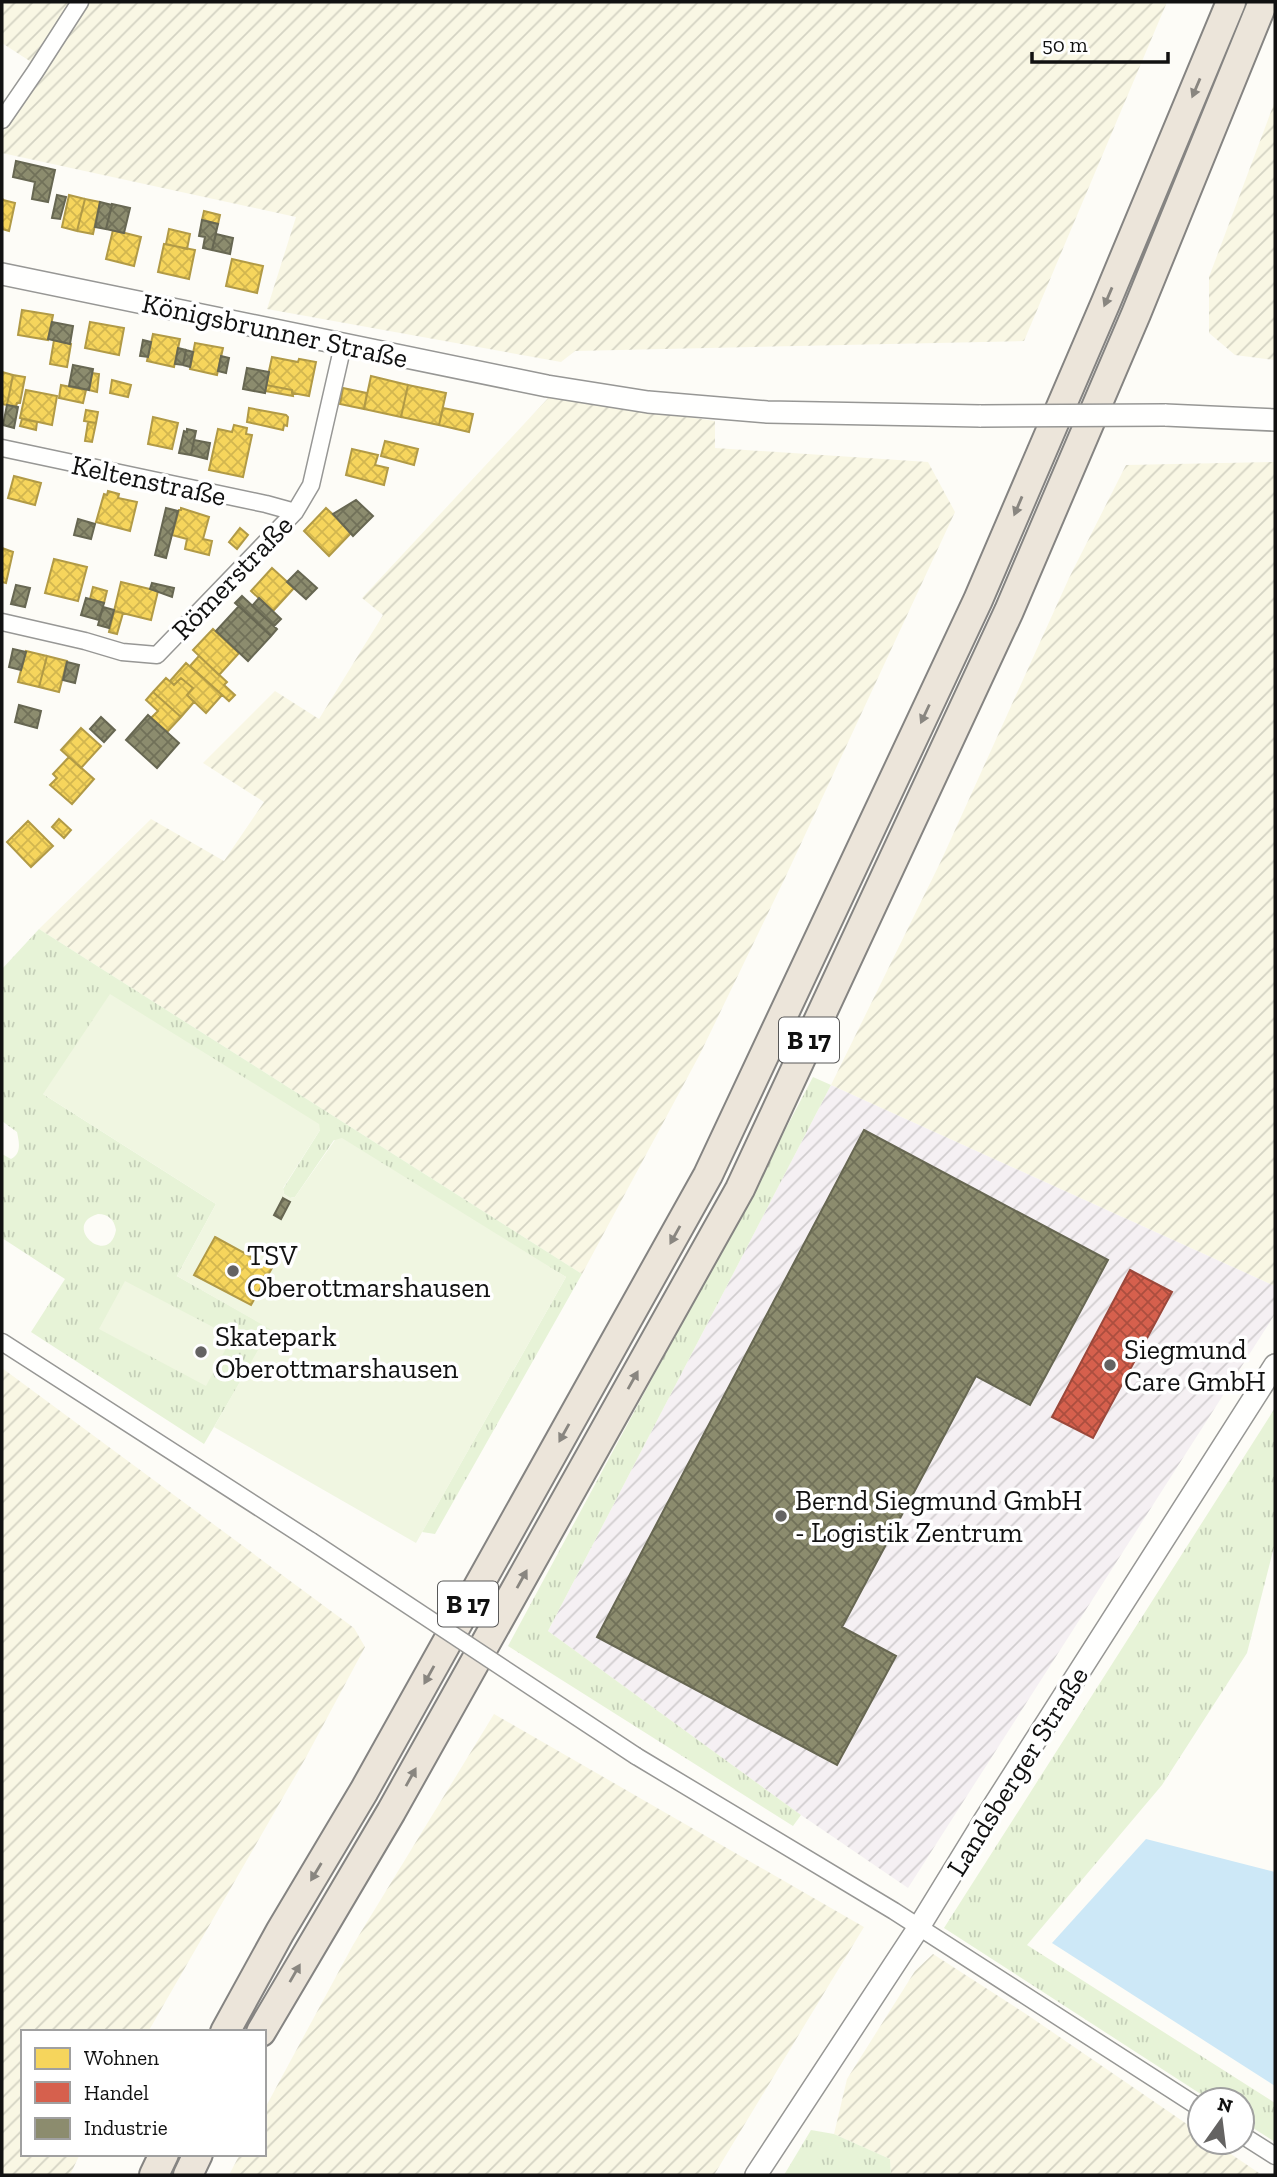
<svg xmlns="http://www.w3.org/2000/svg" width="1277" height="2177" font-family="'Zilla Slab',serif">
	<defs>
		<pattern id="industrial-furrows" width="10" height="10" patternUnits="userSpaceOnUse" patternTransform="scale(1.75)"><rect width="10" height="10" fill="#f5f0f3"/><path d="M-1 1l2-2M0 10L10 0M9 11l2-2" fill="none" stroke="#d1cdcf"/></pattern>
		<pattern id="farmland-furrows" width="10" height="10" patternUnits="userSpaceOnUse" patternTransform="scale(1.75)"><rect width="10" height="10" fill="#f9f7e4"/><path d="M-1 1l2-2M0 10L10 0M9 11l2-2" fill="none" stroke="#d4d3c3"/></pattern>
		<pattern id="grass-tufts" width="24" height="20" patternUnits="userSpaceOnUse" patternTransform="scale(1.75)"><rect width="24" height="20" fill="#e7f3d7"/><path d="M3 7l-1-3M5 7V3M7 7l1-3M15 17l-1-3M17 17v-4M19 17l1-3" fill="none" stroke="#c5cfb8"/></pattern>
		<pattern id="homes-cross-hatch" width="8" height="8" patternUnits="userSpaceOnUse" patternTransform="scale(1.75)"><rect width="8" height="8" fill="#f6d55c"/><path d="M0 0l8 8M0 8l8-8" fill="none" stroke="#d2b64f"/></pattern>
		<pattern id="shops-cross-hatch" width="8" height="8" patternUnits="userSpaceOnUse" patternTransform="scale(1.75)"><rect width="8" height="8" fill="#d6604d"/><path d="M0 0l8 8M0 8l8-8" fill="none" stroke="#ac4e3f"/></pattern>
		<pattern id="industry-cross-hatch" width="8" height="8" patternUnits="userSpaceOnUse" patternTransform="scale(1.75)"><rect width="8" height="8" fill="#8c8c6e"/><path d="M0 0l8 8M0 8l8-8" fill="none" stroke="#717159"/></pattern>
	</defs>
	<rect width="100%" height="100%" fill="#fdfcf7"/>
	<path fill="url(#industrial-furrows)" d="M831,1085L1275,1286V1314L908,1888L801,1815L548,1631Z"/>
	<path fill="url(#farmland-furrows)" d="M2,2H1167L1024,341L575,351L561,362L267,309L296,217L2,153V133L45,71L2,43Z
		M1275,101V360L1235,355L1209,333V277Z
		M550,396L715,421V448L928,462L955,512L785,878L700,1054L582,1274L39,929L151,819L224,861L264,802L203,763L275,691L319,719L383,615L362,598Z
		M1275,462V1286L831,1085L941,861L1069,578L1126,465Z
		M2,1368L354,1628L365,1647L305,1759L148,2032H23V2154H80L70,2175H2Z
		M494,1714L864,1927L714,2175H229L240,2154H264V2110L353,1945Z
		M933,1954L1026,2014L1200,2133V2142H1213L1262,2175H891L890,2159L834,2134L847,2079L915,1971Z"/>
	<path fill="url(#grass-tufts)" fill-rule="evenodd" d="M39,929L582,1274L435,1534L422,1532L566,1277L334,1140L295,1197L290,1198L284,1194L283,1189L320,1130L43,1094L216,1204L177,1276L271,1329L204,1444L31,1332L65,1279L2,1238V1154L11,1159C22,1153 19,1142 17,1132L2,1121V969ZM98,1214C108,1214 114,1219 116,1230C109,1269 60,1225 98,1214Z
		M813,1077L831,1085L548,1631L801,1815L793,1826L508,1646L751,1195Z
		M1275,1408V1543L1247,1653L1162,1785L1027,1945L1275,2103V2142L1242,2121V2100H1210L944,1928Z
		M811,2130L834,2134L890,2159L891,2175H784Z"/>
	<path fill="#f0f6e1" d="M110,994L319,1124L320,1130L283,1188L284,1194L290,1198L295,1197L335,1140L342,1138L566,1277L416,1543L214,1427L270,1329L177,1276L216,1204L43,1094Z
		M125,1281L232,1337L206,1386L99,1329Z"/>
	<path fill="#cde8f7" d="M1146,1839L1275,1872V2086L1052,1943Z"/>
	<path fill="url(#homes-cross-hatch)" stroke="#b19a46" stroke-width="2" d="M69,195L85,199L77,231L62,227Z
		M2,198L3,200L15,203L9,231L2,229Z
		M85,199L100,202L93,234L77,231Z
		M204,211L220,215L218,224L202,220Z
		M169,229L190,234L187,249L166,244Z
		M113,230L141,237L134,266L106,259Z
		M164,244L195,250L189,279L158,272Z
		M232,259L263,266L257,293L226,286Z
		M22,310L53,315L48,340L18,335Z
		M90,322L124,328L119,355L85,348Z
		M153,334L180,339L174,367L147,361Z
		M54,340L71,344L67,367L50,364Z
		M195,343L223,348L217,375L190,369Z
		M272,357L298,362L299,359L316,362L309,396L292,393V390L266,385Z
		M2,372L13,375L7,405L2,404Z
		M92,373L99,374L97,392L89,390Z
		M13,375L25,377L20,403H17L16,407L7,405Z
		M371,376L408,385L401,417L364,409Z
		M112,380L131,385L128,397L110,393Z
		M61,385L86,390L83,403L59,398Z
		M266,385L292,390L293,396L265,391Z
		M408,385L446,393L439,425L401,417Z
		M343,388L367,393L364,409L340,404Z
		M26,390L57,396L52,425L20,418Z
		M249,408L286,415L288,417L287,426L284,425L283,430L247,422Z
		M443,408L473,414L469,432L439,425Z
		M86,410L98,412L96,423L84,421Z
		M153,417L178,423L172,449L148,444Z
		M22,419L37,422L36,430L20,426Z
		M88,422L96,423L92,442L85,441Z
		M234,425L247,428L246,434L252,435L243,477L209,470L218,429L232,432Z
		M385,441L418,449L414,465L381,456Z
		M352,449L378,455L375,465L388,468L384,485L346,475Z
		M14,476L41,483L35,505L8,498Z
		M108,491L119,494L118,498L137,502L130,531L96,522L104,494L107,495Z
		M181,508L209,517L203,539L212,541L209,555L185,549L187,539L172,535L179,510H181Z
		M326,508L352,532L329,556L304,531Z
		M240,528L248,535L237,549L229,542Z
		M2,548L13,552L6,583L2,582Z
		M54,559L87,567L78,601L45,593Z
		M272,568L294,588L273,611L251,591Z
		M121,582L158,591L151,620L114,611Z
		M93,587L107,591L104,603L90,599Z
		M114,611L123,613L117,634L109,632Z
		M213,629L239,653L219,675L193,650Z
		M26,651L47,656L39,687L18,682Z
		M47,656L67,661L59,692L39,687Z
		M199,656L227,682L224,685L235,695L229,701L190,666Z
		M186,663L222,695L206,713L187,695L193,688L181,678L174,685L170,681Z
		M166,678L174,685L181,678L193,688L187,695L194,702L181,717L153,692Z
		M153,692L181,717L167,732L151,718L158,711L146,700Z
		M81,728L101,746L81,768L61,750Z
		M69,757L94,779L72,804L50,785L57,778L53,774Z
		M59,819L71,830L64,838L52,827Z
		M28,821L53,846L31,867L7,842Z
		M215,1237L272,1268L251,1305L194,1275Z"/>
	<path fill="url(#shops-cross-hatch)" stroke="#9b483b" stroke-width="2" d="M1130,1270L1172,1292L1093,1438L1052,1417Z"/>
	<path fill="url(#industry-cross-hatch)" stroke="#676752" stroke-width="2" d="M16,161L55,170L48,202L32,199L35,182L13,177Z
		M57,195L66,197L60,219L52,218Z
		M100,202L112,205L106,229L95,227Z
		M112,204L130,208L124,233L106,229Z
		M202,220L218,224L212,250L203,248L205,237L199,236Z
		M216,234L233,238L230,254L212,250Z
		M52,322L73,326L70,344L48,339Z
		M143,340L151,342L148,357L140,356Z
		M178,348L186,350L183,365L175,364Z
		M186,350L193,352L190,367L183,365Z
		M221,356L229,358L226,373L218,371Z
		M73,365L93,369L89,390L69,386Z
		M247,368L269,372L265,393L243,389Z
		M7,405L18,407L14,428L3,425Z
		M187,429L196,431L191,455L179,453L184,431L187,432Z
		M194,440L210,443L207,459L191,455Z
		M356,500L373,516L353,536L333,514Z
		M166,508L178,511L166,558L155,555Z
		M78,519L95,524L91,539L74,535Z
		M298,571L317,588L306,599L287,582Z
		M152,583L174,588L172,597L150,589Z
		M16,585L30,588L25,607L11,604Z
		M242,596L277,629L271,636L235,603Z
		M86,598L104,603L99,620L81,615Z
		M259,598L281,619L274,626L252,606Z
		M239,606L271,636L248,661L216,631Z
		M103,607L114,610L109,628L98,625Z
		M13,649L26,652L21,670L9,667Z
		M67,662L79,665L75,683L63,680Z
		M19,705L41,711L37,728L15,722Z
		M148,715L179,743L157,768L126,740Z
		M101,717L115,730L104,742L90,729Z
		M864,1130L1108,1260L1030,1405L976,1376L842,1627L896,1656L837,1765L597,1637Z
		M283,1198L290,1202L281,1219L274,1215Z"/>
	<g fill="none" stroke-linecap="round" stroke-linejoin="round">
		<defs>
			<path id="minor" d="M2,120L35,72L80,2
				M2,448L266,504L295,512
				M2,622L85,641L122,652L157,655L295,512L311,485L343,345
				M2,1342L311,1541
				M636,1756L894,1911L1200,2108
				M1242,2135L1275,2156"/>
			<path id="tertiary" d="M2,274L547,386L648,402L767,412L981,416
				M1165,415L1275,420
				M756,2175L919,1927L984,1821L1275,1365"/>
			<path id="trunk" d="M225,2032L280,1932L364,1791L708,1175L978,600L1106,302L1231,2
				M261,2032L391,1812L740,1189L1009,611L1136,314L1263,2
				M154,2175L164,2154
				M188,2175L198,2154"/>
		</defs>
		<use href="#minor" stroke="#979795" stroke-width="19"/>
		<use href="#tertiary" stroke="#979795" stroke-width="24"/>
		<use href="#trunk" stroke="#858482" stroke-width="32"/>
		<use href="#minor" stroke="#fffffe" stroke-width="16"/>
		<use href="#tertiary" stroke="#fffffe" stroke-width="21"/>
		<use href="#trunk" stroke="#ece5da" stroke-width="28"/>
		<defs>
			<path id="minor-bridge" d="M311,1541L636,1756"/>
			<path id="tertiary-bridge" d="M981,416L1165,415"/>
		</defs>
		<use href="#minor-bridge" stroke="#979795" stroke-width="19" stroke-linecap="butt"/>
		<use href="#tertiary-bridge" stroke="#979795" stroke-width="24" stroke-linecap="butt"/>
		<use href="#minor-bridge" stroke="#fffffe" stroke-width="16"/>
		<use href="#tertiary-bridge" stroke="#fffffe" stroke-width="21"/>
	</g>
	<defs><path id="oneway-solid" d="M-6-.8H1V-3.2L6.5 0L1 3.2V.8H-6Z" transform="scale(1.75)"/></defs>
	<g fill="#898680">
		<use href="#oneway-solid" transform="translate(1196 88) rotate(113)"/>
		<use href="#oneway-solid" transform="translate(1108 297) rotate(113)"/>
		<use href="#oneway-solid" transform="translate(1018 506) rotate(113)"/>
		<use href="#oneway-solid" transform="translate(925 714) rotate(115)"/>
		<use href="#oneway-solid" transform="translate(675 1235) rotate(119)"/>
		<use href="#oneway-solid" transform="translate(633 1380) rotate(-61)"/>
		<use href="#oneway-solid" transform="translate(564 1433) rotate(119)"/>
		<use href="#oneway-solid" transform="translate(522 1579) rotate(-61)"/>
		<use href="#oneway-solid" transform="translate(429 1675) rotate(119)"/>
		<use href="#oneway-solid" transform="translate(411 1777) rotate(-61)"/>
		<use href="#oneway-solid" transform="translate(316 1872) rotate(121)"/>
		<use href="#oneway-solid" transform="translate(295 1973) rotate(-60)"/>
	</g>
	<g fill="#646362" stroke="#fff" stroke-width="2.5">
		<circle cx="233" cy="1271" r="7"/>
		<circle cx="201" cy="1352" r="7"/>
		<circle cx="1110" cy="1365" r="7"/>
		<circle cx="781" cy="1516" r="7"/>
	</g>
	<g text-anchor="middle" stroke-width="7" stroke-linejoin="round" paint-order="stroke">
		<g fill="#fff" stroke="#585858" stroke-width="2">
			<rect x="779" y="1017.5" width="60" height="45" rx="5"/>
			<rect x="438" y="1581.5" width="60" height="45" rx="5"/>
		</g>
		<g font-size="26" font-weight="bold" fill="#111">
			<text x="809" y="1049">B 17</text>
			<text x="468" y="1613">B 17</text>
		</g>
		<g font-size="28" fill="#111" stroke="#fff">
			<text transform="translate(275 330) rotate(12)" y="10">Königsbrunner Straße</text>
			<text transform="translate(149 480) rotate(12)" y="10">Keltenstraße</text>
			<text transform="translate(232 577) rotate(-46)" y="10">Römerstraße</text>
			<text transform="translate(1017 1771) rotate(-58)" y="10">Landsberger Straße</text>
		</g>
		<g font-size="28" fill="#111" stroke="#fff" text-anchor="start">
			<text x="247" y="1265">TSV<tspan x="247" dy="32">Oberottmarshausen</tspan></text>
			<text x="215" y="1346">Skatepark<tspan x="215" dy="32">Oberottmarshausen</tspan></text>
			<text x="1124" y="1359">Siegmund<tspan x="1124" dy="32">Care GmbH</tspan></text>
			<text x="795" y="1510">Bernd Siegmund GmbH<tspan x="795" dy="32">- Logistik Zentrum</tspan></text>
		</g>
	</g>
	<rect width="1277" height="2177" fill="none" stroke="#111111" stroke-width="7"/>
	<rect x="21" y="2030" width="245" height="126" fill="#ffffff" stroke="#a0a0a0" stroke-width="2"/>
	<rect x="35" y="2048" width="35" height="21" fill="#f6d55c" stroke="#a0a0a0" stroke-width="2"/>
	<text x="84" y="2065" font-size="21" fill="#111111">Wohnen</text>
	<rect x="35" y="2082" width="35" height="21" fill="#d6604d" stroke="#a0a0a0" stroke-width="2"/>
	<text x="84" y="2100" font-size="21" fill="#111111">Handel</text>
	<rect x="35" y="2118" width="35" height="21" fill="#8c8c6e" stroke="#a0a0a0" stroke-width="2"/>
	<text x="84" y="2135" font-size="21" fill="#111111">Industrie</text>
	<g transform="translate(1221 2121) rotate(14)"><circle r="33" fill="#ffffff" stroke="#a0a0a0" stroke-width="2"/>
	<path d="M0-5L12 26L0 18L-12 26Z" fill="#646362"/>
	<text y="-10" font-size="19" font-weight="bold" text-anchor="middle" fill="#111111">N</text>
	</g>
	<path d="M1032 52v10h136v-10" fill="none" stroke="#111111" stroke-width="3.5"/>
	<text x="1042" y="52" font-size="21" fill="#111111" stroke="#ffffff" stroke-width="5" paint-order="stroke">50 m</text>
</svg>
